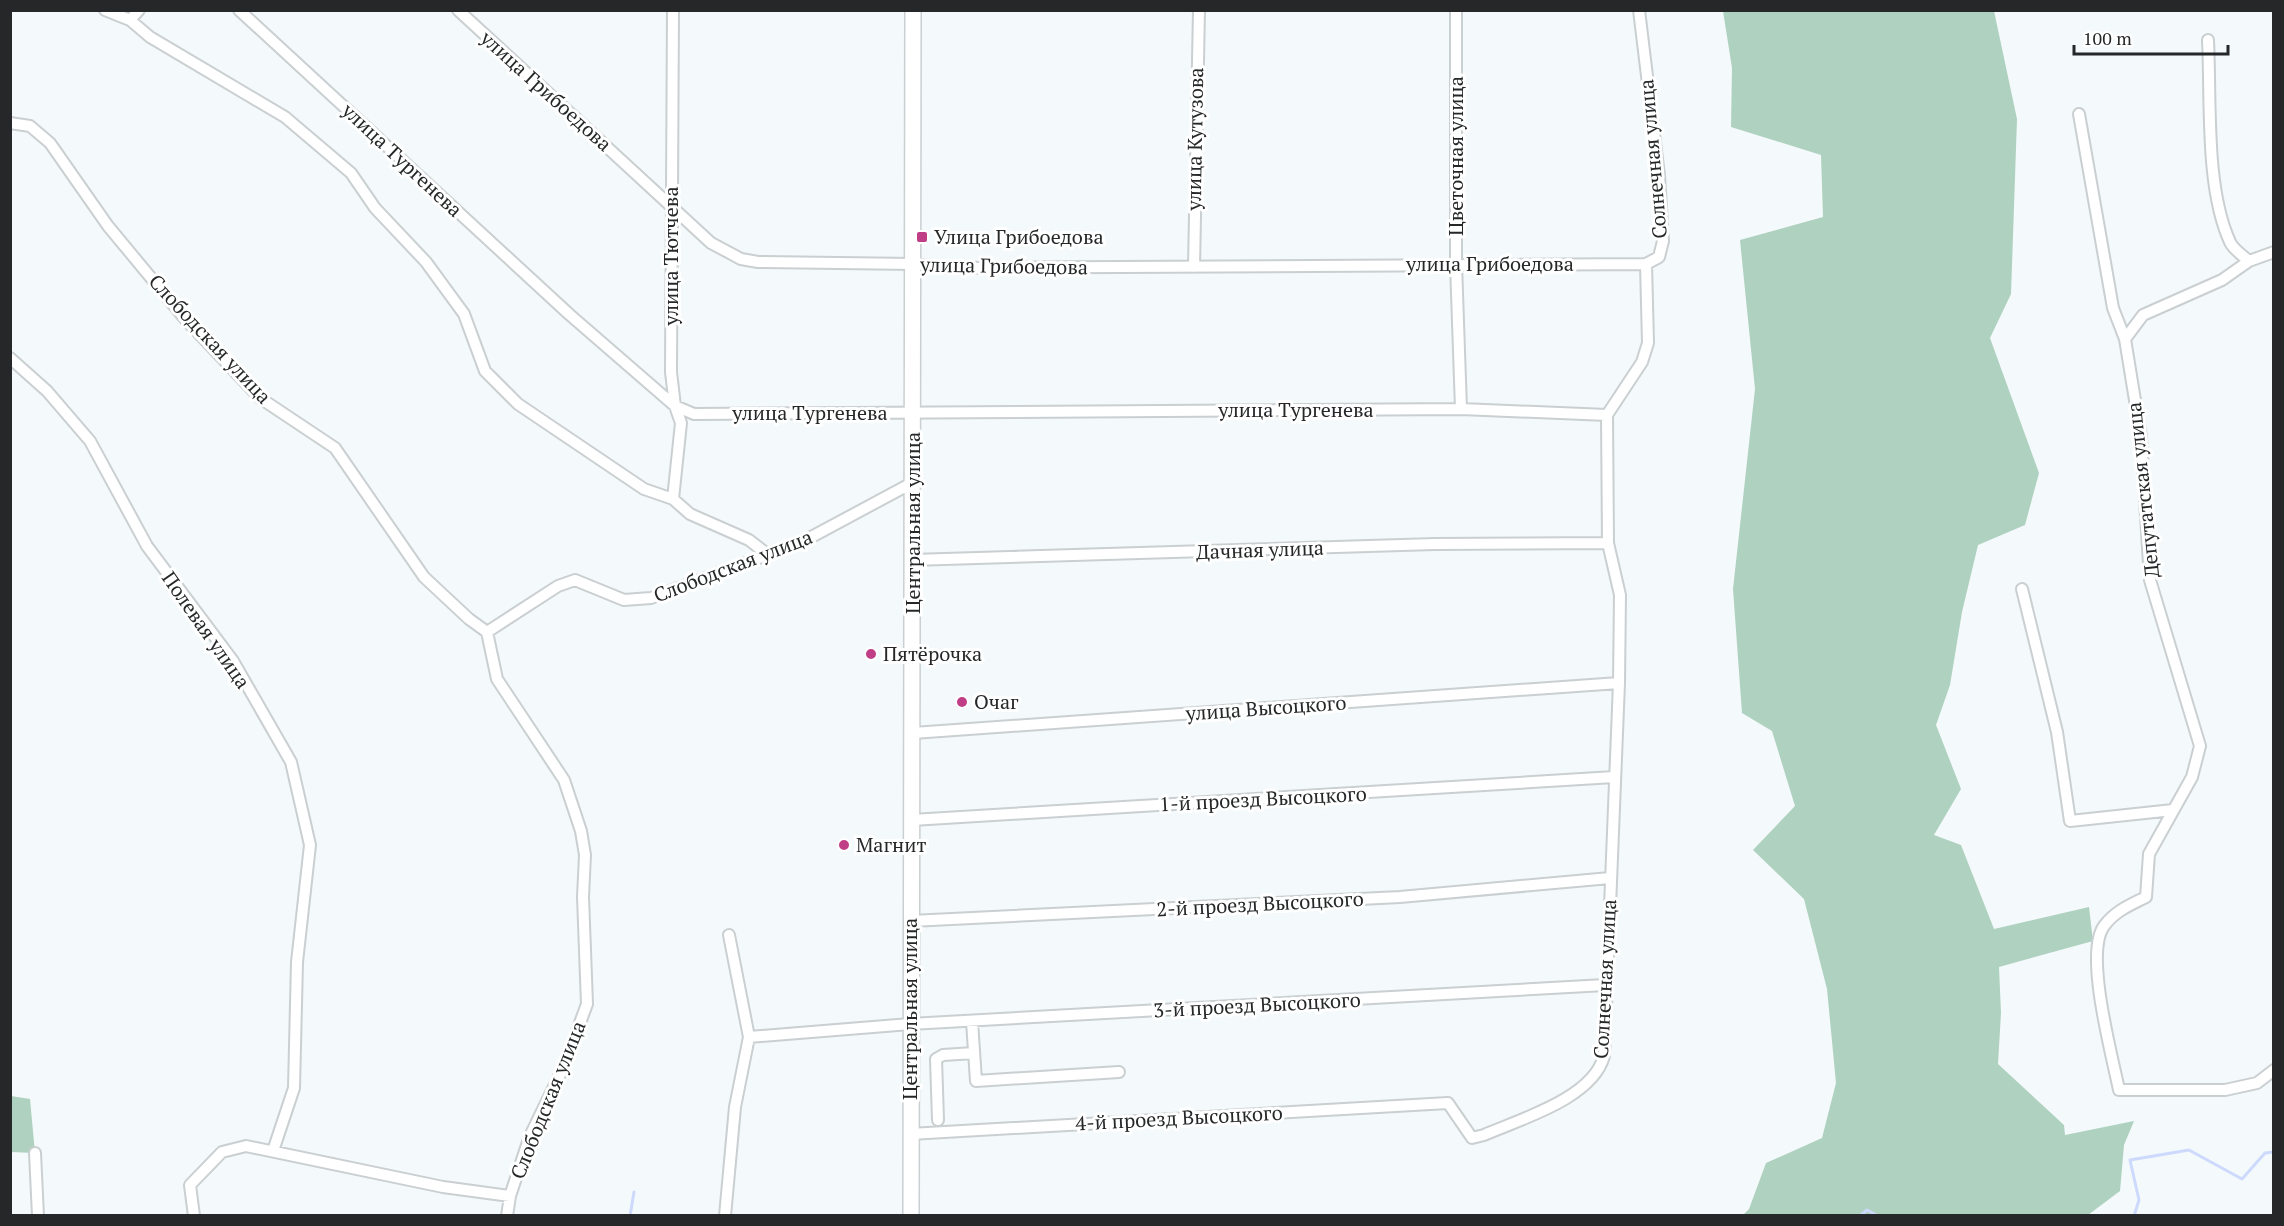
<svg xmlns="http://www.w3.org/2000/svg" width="2284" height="1226" font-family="'PT Serif',serif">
	<rect width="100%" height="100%" fill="#f4f9fb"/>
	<path fill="#afd1bf" d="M1723,11H1994L2017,119L2011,294L1990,338L2039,473L2025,525L1978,545L1962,612L1950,685L1936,725L1961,789L1934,835L1961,845L1994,929L2089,907L2093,941L1999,967L2001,1013L1998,1064L2064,1125L2065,1135L2134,1121L2124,1145L2120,1191L2088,1215H1743L1749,1209L1766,1163L1822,1138L1836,1083L1827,989L1804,899L1753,850L1795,806L1772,731L1742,713L1733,589L1755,389L1740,240L1823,217L1821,155L1731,127L1732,68Z
		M11,1096L30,1099L35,1153L11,1152Z"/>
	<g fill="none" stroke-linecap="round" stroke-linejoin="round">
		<path stroke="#cddafd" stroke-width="3" d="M630,1216L634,1192
			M1860,1216L1867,1210L1878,1216
			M2134,1216L2139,1200L2130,1160L2189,1150L2242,1179L2265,1153L2274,1152"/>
		<defs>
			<path id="street" d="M105,10L130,20L150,37L285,117L351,173L375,208L426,262L464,314L485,371L518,404L644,489L673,499L690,514L749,540L767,554
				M239,10L570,315L675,406L694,414L1461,409L1607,415
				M458,10L711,243L741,259L758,262L914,264L946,268L1646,264
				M1456,10V264L1461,409
				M130,20L139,10
				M2208,40C2211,100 2205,188 2230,242C2233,249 2243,256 2249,261
				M2079,114L2113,308L2125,339
				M10,123L30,126L50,143L108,226L186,320L260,398L335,448L424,577L469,619L487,632L558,586L575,580L624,600L651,598L802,542L912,483
				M2274,252L2249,261L2222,280L2143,315L2125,339L2141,437L2150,580L2200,746L2192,777L2149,854L2146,897C2130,905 2115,911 2104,926C2084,953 2112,1055 2119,1090H2225L2257,1083L2274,1070
				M1194,267L1199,10
				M10,358L47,391L90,441L147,546L233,661L291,762L310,845L297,962L294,1088L273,1151
				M673,499L681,423L675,406L671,372L673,10
				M912,560L1435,544L1608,543
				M2022,589L2057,732L2070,821L2173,810
				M487,632L497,679L564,780L581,831L585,855L583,897L587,1004L564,1066L530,1136L510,1196L507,1216
				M913,733L1619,683
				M912,820L1614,777
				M911,921L1400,897L1610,878
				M972,1021L976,1081L1119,1072
				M749,1037L910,1024L1605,985
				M938,1120L936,1059L943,1055L974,1053
				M910,1134L1448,1103L1472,1138L1484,1135C1521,1119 1593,1098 1604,1056L1619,683L1620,595L1608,543L1607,415L1642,362L1648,343L1646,264L1659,257L1663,241L1659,175L1639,10
				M35,1153L38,1216
				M194,1216L190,1185L222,1152L246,1146L443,1187L510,1196
				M725,1216L735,1107L749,1037L729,935"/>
			<path id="secondary" d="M911,1216L913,10"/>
		</defs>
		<use href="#street" stroke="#cacfd1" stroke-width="14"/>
		<use href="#secondary" stroke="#cacfd1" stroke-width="18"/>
		<use href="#street" stroke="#fff" stroke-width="10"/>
		<use href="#secondary" stroke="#fff" stroke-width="15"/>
	</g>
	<g fill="#c03e86" stroke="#fff" stroke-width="2">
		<rect x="916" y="231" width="12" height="12" rx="3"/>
		<circle cx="871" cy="654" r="6"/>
		<circle cx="962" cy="702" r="6"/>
		<circle cx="844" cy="845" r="6"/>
	</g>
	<g text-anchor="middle" stroke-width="6" stroke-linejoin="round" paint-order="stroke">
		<g font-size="20" fill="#252728" stroke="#fff">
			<text transform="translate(546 91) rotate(42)" y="7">улица Грибоедова</text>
			<text transform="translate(1195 139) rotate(-89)" y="7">улица Кутузова</text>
			<text transform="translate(1456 156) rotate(-90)" y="7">Цветочная улица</text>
			<text transform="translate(1653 159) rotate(-95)" y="7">Солнечная улица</text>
			<text transform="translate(402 160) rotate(43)" y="7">улица Тургенева</text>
			<text transform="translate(671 256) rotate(-90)" y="7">улица Тютчева</text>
			<text x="1490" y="271">улица Грибоедова</text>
			<text transform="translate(1004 266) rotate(1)" y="7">улица Грибоедова</text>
			<text transform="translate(210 339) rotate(47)" y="7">Слободская улица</text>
			<text x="1296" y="417">улица Тургенева</text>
			<text x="810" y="420">улица Тургенева</text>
			<text transform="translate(2143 490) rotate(-96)" y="7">Депутатская улица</text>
			<text transform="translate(913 523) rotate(-90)" y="7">Центральная улица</text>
			<text transform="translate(1260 550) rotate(-2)" y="7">Дачная улица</text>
			<text transform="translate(733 566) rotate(-21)" y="7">Слободская улица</text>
			<text transform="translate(206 630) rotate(55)" y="7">Полевая улица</text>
			<text transform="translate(1266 708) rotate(-4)" y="7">улица Высоцкого</text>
			<text transform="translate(1263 799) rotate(-3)" y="7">1-й проезд Высоцкого</text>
			<text transform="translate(1260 904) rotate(-3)" y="7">2-й проезд Высоцкого</text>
			<text transform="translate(1605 979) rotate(-87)" y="7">Солнечная улица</text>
			<text transform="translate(1257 1005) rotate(-3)" y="7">3-й проезд Высоцкого</text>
			<text transform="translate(910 1009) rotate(-90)" y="7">Центральная улица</text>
			<text transform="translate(548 1100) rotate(-68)" y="7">Слободская улица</text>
			<text transform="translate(1179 1118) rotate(-3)" y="7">4-й проезд Высоцкого</text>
		</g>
		<g font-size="20" fill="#252728" stroke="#fff" text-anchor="start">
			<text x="934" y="244">Улица Грибоедова</text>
			<text x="883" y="661">Пятёрочка</text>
			<text x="974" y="709">Очаг</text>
			<text x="856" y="852">Магнит</text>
		</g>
	</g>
	<rect width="2284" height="1226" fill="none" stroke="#252728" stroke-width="24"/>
	<path d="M2074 45v9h154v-9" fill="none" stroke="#252728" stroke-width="3"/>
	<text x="2083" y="45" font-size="18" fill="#252728" stroke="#ffffff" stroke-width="4.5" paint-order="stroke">100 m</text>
</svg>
